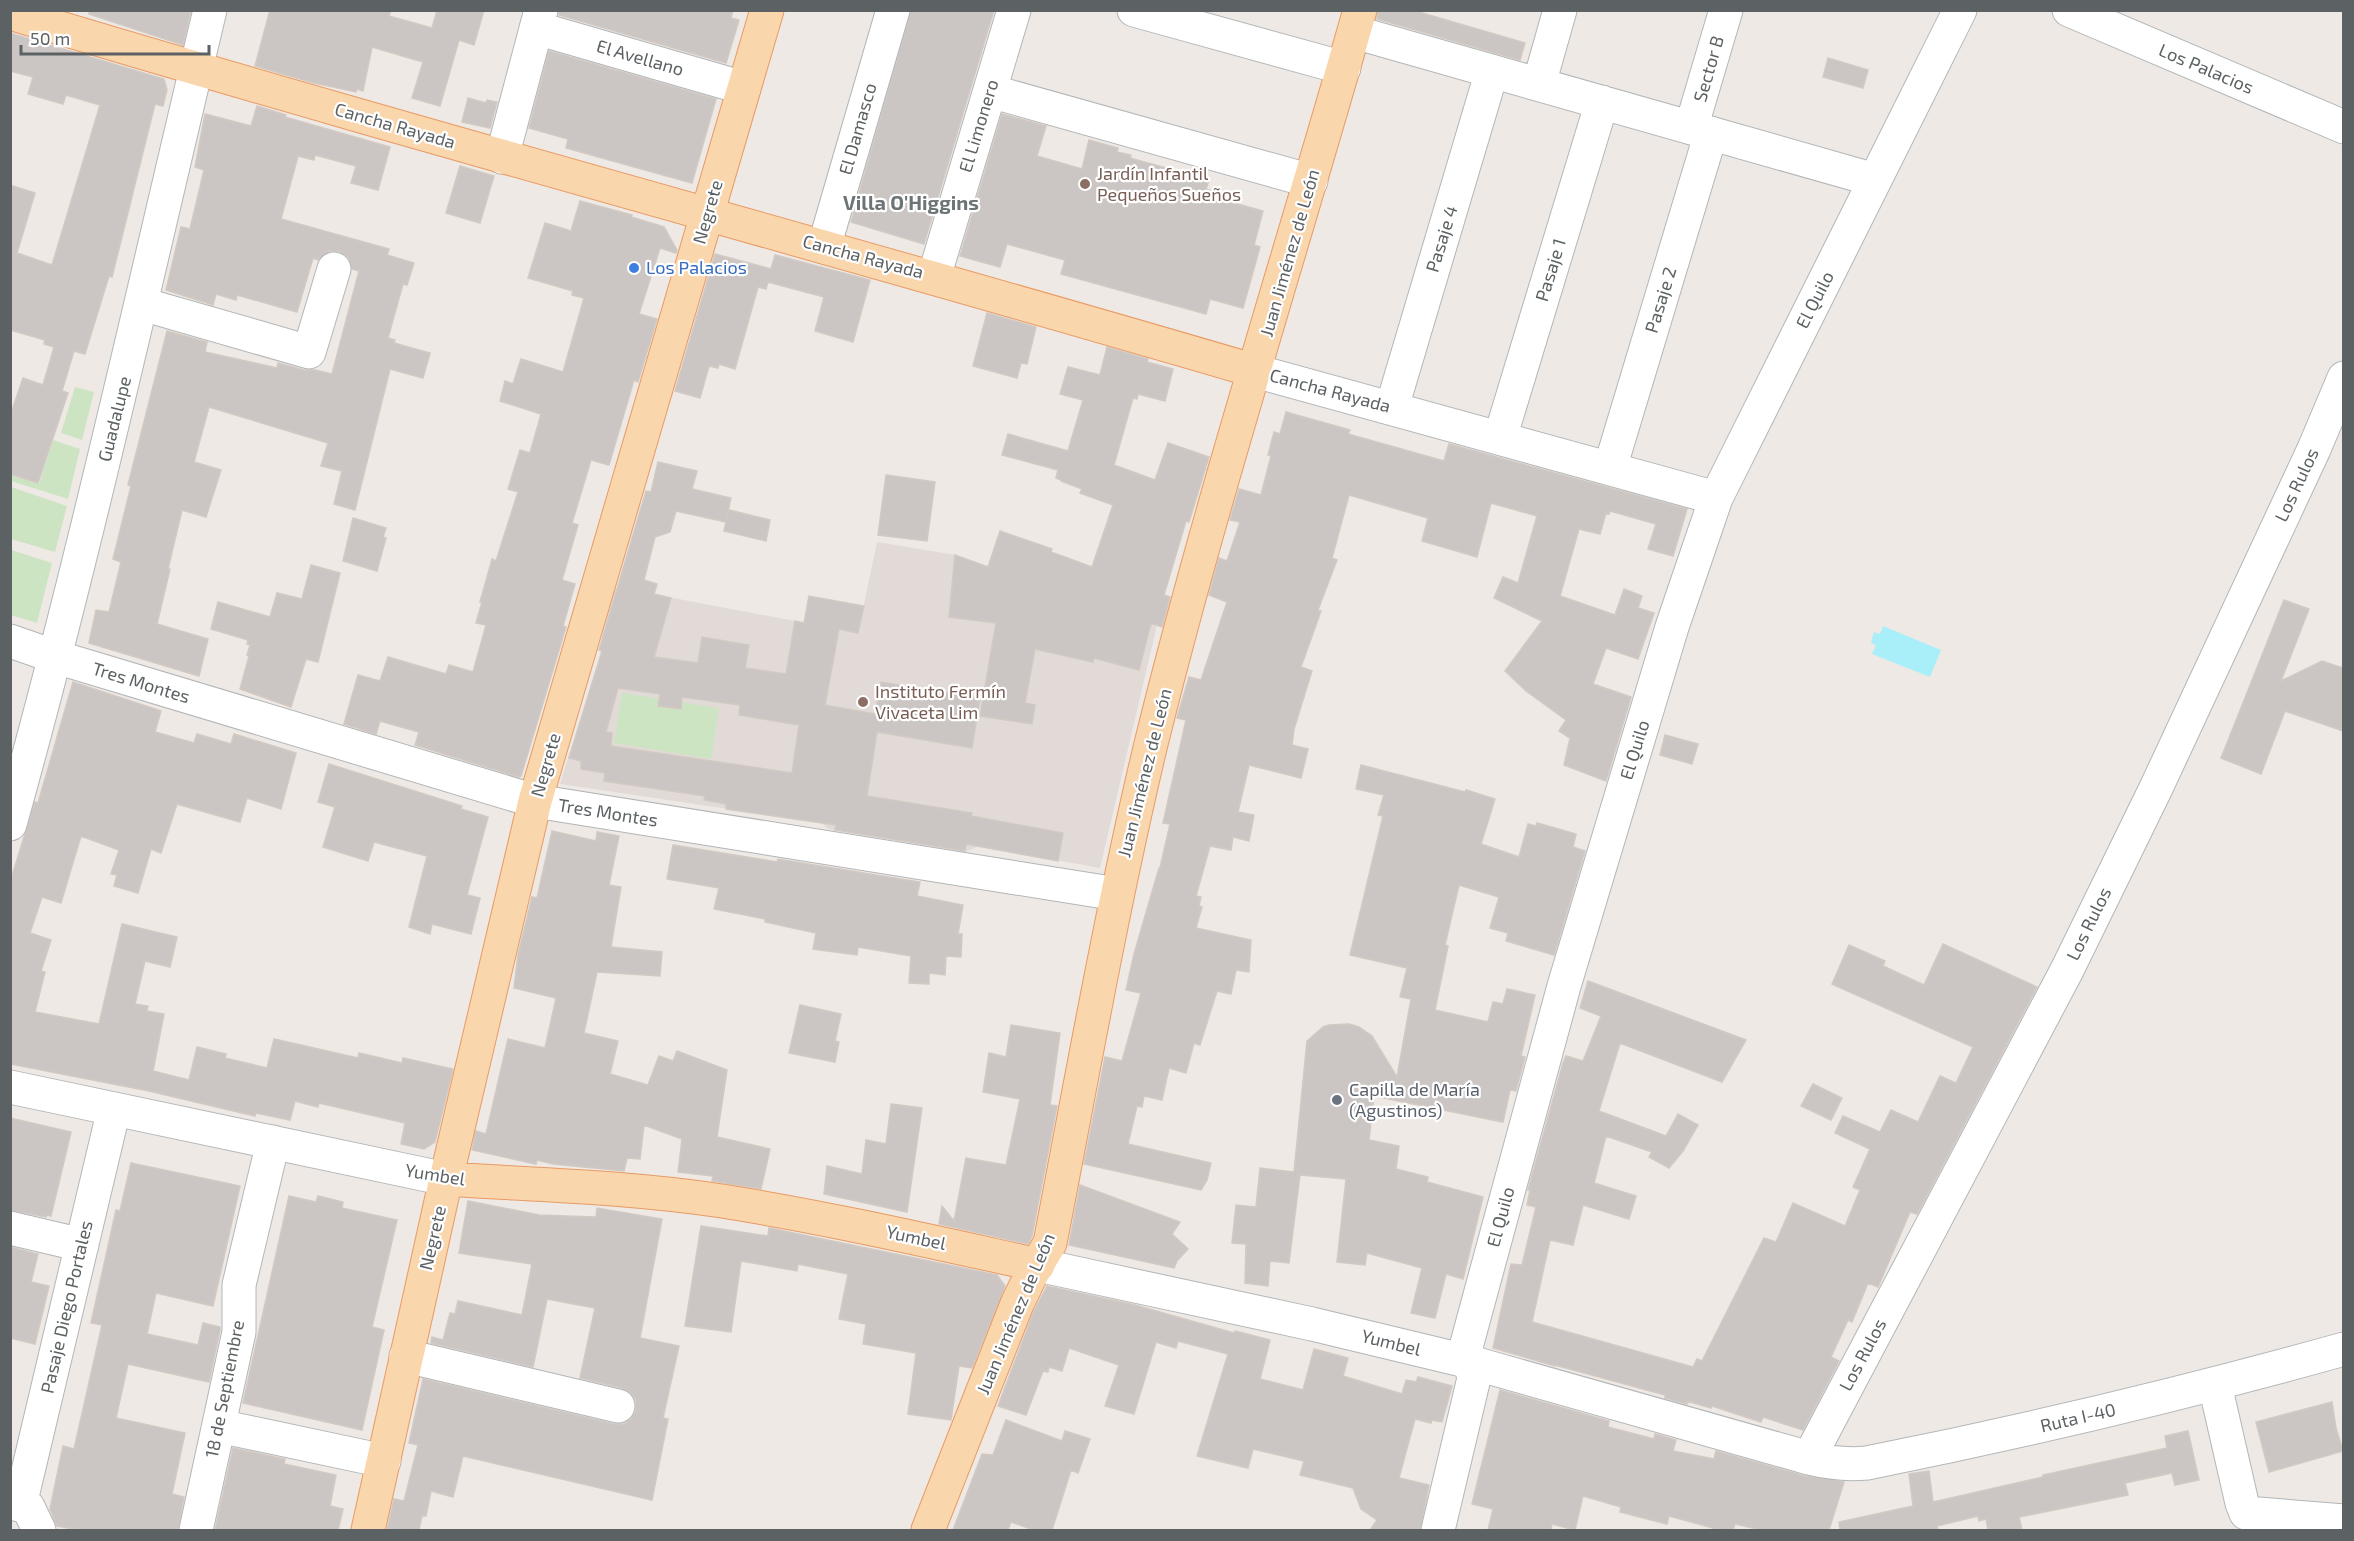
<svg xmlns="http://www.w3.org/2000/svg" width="2354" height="1541" font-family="'Exo 2',sans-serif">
	<rect width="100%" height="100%" fill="#eee9e4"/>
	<path fill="#e1dad6" d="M877,542L955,555L1157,625L1100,868L979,846L965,852L828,829L822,823L560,784L606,637L602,636L614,588L630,593L631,590L858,633Z"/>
	<path fill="#cde4c2" d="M75,387L94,392L82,440L61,433Z
		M53,440L80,449L68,499L11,481V475L39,484Z
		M11,487L67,506L55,552L11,539Z
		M11,550L52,563L37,623L11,615Z
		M622,693L719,708L711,759L614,743Z"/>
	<path fill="#a9eff9" d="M1883,626L1941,650L1930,677L1872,654L1876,645L1871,643L1874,632L1880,634Z"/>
	<path fill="#cbc6c4" stroke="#d2c9c3" stroke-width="1.5" fill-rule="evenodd" d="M90,10H191L183,45L89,14Z
		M270,10H391L389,16L432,28L437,10H484L474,45L459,40L440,106L412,98L423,62L372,47L363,91L357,89L356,92L314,83L255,66Z
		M559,10H733L731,18L739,20L726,63L559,15Z
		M911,10H994L924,244L851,222Z
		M1378,10H1412L1525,43L1520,60L1377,19Z
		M10,33L164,79L167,90L163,106L155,104L112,277L109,276L85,354L74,351L62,391L68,393L38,483L10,474V416L23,378L43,385L54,347L44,344L45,340L10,330V185L35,193L17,253L52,265L100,105L66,95L63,104L28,94L33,77L10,71Z
		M549,51L716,99L692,183L566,148L568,139L529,128Z
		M1828,58L1868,70L1863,88L1823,77Z
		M468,98L486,103L487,100L497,102L490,128L462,122Z
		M257,106L286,115L285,117L390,147L378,190L351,183L356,166L315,155L314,160L298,156L281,219L389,249L387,255L414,263L407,285L403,284L388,338L395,340L394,343L430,353L423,378L390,369L355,510L334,504L342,471L321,466L328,443L209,407L194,462L221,470L206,517L182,510L168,569H170L157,624L208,639L199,676L89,643L96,610L109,612L121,562L113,559L131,486L128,485L167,331L207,342L205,352L277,368L278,363L304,370H315L332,374L359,271L352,269L348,257L339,251H329L318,260L313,258L297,312L237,295L236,300L216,294L213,305L166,290L181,227L190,229L204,170L195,167L205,114L251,126Z
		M1002,114L1046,126L1037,156L1082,169L1089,140L1118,148L1117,152L1131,155L1130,158L1209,180L1206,189L1221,194L1220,199L1263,211L1254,245L1260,247L1243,308L1210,299L1206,314L1061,274L1065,260L1007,244L1000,267L960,256Z
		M460,166L494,176L480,223L446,213Z
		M580,201L632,215L631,217L664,227L677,250L676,253L660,248L639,314L657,319L638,382L634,380L609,465L591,460L572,523L578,525L562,580L575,584L563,626L566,627L521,776L519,777L415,745L419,732L380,721L376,734L344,724L358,675L380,681L388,657L446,674L449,665L473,672L486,625L476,623L482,602H480L492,559L496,561L518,492L508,489L520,450L530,453L541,414L500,401L505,381L513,384L521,359L563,372L584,298L572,295L573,291L528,278L545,223L571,231Z
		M715,254L771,269L775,255L870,280L853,342L815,331L824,297L768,282L766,289L758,287L735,369L719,364L718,368L709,366L700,398L675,391Z
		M987,313L1036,327L1027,364L1021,363L1017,378L973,366Z
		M1107,347L1148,359L1147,362L1173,369L1165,401L1138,394L1137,399L1133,398L1114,465L1155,480L1168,443L1209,457L1189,522L1186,521L1164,595L1170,597L1162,627L1151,623L1139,670L1094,658L1093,662L1035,649L1025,703L1035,705L1032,724L980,716L996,623L949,617L955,555L988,567L1000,531L1052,549L1051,552L1092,567L1113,505L1080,493L1082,489L1061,481V480L1056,478L1058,470L1002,455L1008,434L1068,451L1083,400L1060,394L1068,367L1100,375Z
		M1286,412L1350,430L1348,434L1444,461L1449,444L1687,509L1673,556L1648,549L1656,524L1610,511L1609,514L1606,513L1600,534L1579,529L1560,596L1615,615L1624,589L1642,596L1638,608L1654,613L1638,659L1606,648L1593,684L1631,697L1606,781L1564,765L1570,738L1559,731L1566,720L1526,691L1505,671L1542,621L1494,598L1503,577L1518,583L1537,516L1491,503L1477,557L1422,541L1428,518L1349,495L1332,558L1337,560L1318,610L1321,611L1301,667L1312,671L1294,729L1292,745L1308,749L1301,778L1249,765L1238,812L1254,815L1249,841L1233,837L1231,850L1210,846L1196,896L1201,897L1199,906L1202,907L1196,928L1251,940L1249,972L1236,970L1231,994L1217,991L1200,1045L1194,1043L1186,1073L1169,1068L1162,1100L1144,1096L1142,1107L1137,1106L1128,1144L1211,1163L1207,1180L1201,1190L1084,1164L1105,1057L1122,1061L1141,993L1126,990L1134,954L1159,868H1160L1170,824L1163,823L1186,720L1177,718L1189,677L1201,680L1227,602L1209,595L1219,558L1227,561L1240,522L1230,520L1239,489L1261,495L1271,456L1268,455L1274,432L1280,434Z
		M658,462L697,471L692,489L731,498L726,520L729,510L770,520L766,541L724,531L726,522L676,511L670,532L655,537L644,580L657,584L654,594L671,598L654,657L698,663L702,637L749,645L745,668L786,674L795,621L804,623L809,596L864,606L858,633L839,629L825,705L875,714L881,682L980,698L972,748L877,732L867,796L972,813L971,816L1063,833L1058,861L966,844L965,851L835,830L836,825L726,809V804L704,800L705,796L604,781L605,773L581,769V761L569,758L602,651L599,650L646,491L651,492ZM618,688L660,694L658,706L681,709L682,697L740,705L739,715L799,725L792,773L611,746L612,733L606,732Z
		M886,475L935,482L927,541L878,535Z
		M353,518L386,528L383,537L386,538L377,571L343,561Z
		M311,565L340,573L318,662L306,659L291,707L240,689L249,656L247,655L250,645L247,644L248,640L211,629L218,602L270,617L277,593L302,599Z
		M2284,600L2309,609L2281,681L2322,661L2343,668V731L2285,711L2261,774L2221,758Z
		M73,682L161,711L155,732L194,743L197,734L231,744L234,734L296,753L281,809L247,798L240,822L177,804L161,853L151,849L138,893L114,886L117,875L111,874L119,850L81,836L61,903L42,897L30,933L51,940L41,971L45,972L35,1012L99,1024L122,924L177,937L170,967L145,961L135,1004L148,1006L147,1011L164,1014L153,1071L189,1080L197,1047L226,1054L225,1058L267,1068L274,1039L358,1058L359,1053L402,1063L403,1058L453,1069L435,1142L424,1149L401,1144L405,1123L319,1103L318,1107L295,1101L290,1120L256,1113L255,1116L149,1091L10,1064V882L35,802L38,803Z
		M1665,735L1698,744L1692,764L1660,755Z
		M329,764L462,806L461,809L488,817L467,895L480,898L471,934L432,924L430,934L409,927L427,856L374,842L368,861L323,847L335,807L318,802Z
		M1361,765L1465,792L1466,790L1495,799L1481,844L1519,857L1528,824L1536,826L1537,823L1576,834L1573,847L1585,851L1554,955L1506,941L1508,933L1490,928L1499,897L1459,885L1445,945L1448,946L1435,1010L1488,1022L1493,1002L1503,1004L1507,989L1535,995L1521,1056L1525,1057L1516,1091L1510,1090L1503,1122L1374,1096L1369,1140L1399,1146L1396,1169L1428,1177L1427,1182L1483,1197L1463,1279L1446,1274L1435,1318L1411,1313L1422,1268L1367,1253L1365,1265L1337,1262L1346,1179L1300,1175L1289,1263L1270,1261L1268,1286L1245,1283L1246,1244L1232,1243L1236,1205L1256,1207L1260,1168L1294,1172L1307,1041L1323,1027L1329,1025L1349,1024L1359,1027L1372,1036L1397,1077L1411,999L1400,997L1407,968L1350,955L1383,816L1378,815L1384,795L1356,789Z
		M552,831L596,841L597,832L619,836L609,885L621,887L611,947L662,952L660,976L597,972L584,1033L618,1041L610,1074L648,1085L659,1056L673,1061L677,1051L727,1070L717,1137L770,1149L761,1189L712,1181L713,1176L678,1172L682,1139L644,1125L640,1159L627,1158L624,1171L553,1164L537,1160L536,1164L472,1150L476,1131L486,1134L508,1039L545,1048L556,998L514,988L518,955L532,897L537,898Z
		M673,845L777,862L778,859L920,882L917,896L963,905L958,934H962L961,957L946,956L945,975L929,973V984L909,983L911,956L858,947L857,955L813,949L816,933L765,922V919L714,909L719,888L667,879Z
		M1943,944L2037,987L1917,1214L1910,1212L1878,1287L1868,1283L1852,1322L1848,1320L1831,1357L1839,1361L1803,1430L1763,1417L1761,1422L1712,1406L1711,1408L1687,1401V1404L1665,1398V1395L1555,1365V1366L1493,1348L1511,1264L1522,1265L1536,1207L1527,1205L1530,1190H1528L1563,1063L1566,1056L1583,1061L1601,1016L1580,1008L1588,981L1746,1040L1722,1082L1620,1043L1599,1111L1666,1136L1678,1114L1698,1125L1683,1151L1669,1168L1649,1157L1652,1152L1606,1136L1594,1183L1636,1196L1629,1219L1583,1205L1573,1245L1550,1240L1532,1322L1693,1367L1697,1359L1702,1361L1764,1238L1776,1242L1793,1203L1845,1226L1860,1190L1853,1187L1870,1149L1835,1133L1843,1116L1880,1132L1891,1110L1918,1122L1940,1076L1956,1083L1973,1047L1832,984L1849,945L1885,961L1883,966L1924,985Z
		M800,1005L841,1014L835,1041L839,1042L835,1062L789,1053Z
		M1011,1025L1060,1033L1050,1105L1057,1106L1032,1236L1028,1244L939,1224L942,1206L954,1221L966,1158L1006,1165L1020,1099L983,1092L989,1053L1006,1057Z
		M1813,1084L1842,1098L1831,1120L1801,1106Z
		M891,1104L922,1108L907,1212L824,1194L827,1166L862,1174L866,1140L886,1144Z
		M10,1118L71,1132L51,1216L47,1215L46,1217L10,1210Z
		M131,1163L240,1186L213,1306L156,1293L147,1334L198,1345L203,1323L220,1327V1330L209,1382L128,1364L116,1418L185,1433L172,1494L184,1497L178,1530H79L57,1526L50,1509L63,1446L74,1449L102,1325L91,1323L116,1210L120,1211Z
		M1080,1185L1180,1222L1172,1234L1188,1249L1177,1261L1174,1268L1069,1245Z
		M289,1196L316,1202L318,1196L343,1202L342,1208L397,1220L372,1327L384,1330L362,1430L243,1403Z
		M468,1201L539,1215L596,1217L597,1208L662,1219L640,1338L679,1346L663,1418L668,1419L652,1500L463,1456L453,1497L431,1491L426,1516H422L419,1530H387L394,1499L404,1501L418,1445L409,1443L423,1379L614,1424H624L631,1419L636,1411V1400L630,1392L622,1388L580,1378L595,1308L547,1299L533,1367L431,1343L432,1337L443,1340L450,1313L455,1314L458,1301L522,1315L532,1264L459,1253Z
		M701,1226L768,1236L769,1228L997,1275L1005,1286L972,1368L959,1366L951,1420L908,1414L916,1353L863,1344L866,1324L839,1319L848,1274L798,1264L797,1271L741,1261L731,1332L685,1326Z
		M10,1247L38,1254L31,1282L49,1286L35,1344L10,1338Z
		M1047,1286L1135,1305L1234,1333L1235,1331L1270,1340L1260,1379L1303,1390L1314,1349L1348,1358L1343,1376L1402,1394L1406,1380L1416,1382L1418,1377L1452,1386L1442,1422L1432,1420L1431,1423L1415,1419L1399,1478L1429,1485L1420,1530H1370L1377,1520L1361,1509L1353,1488L1300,1475L1304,1461L1253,1449L1248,1468L1197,1456L1228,1354L1178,1341L1176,1348L1156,1342L1134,1414L1105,1406L1119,1365L1069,1348L1062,1371L1049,1367L1048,1372L1043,1371L1026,1415L998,1406L1034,1311Z
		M1500,1390L1609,1421L1608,1427L1654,1439L1655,1434L1676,1440L1673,1451L1714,1459L1716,1451L1805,1476L1844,1482L1829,1530H1762L1735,1524L1733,1530H1713V1528L1669,1516L1667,1524L1620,1512L1621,1507L1583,1496L1575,1530L1552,1524L1551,1530H1488L1493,1509L1472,1504Z
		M2332,1402L2336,1428L2343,1451L2269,1472L2256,1422Z
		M1006,1420L1062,1441L1065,1431L1090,1439L1078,1473L1071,1470L1052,1530H1034L1011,1522L1008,1530H953L982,1454L993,1455Z
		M2188,1431L2199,1480L2175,1485L2172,1473L2125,1483L2128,1495L2019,1517L2022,1530H1988L1986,1519L1979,1521L1978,1516L1937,1526L1938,1530H1840L1839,1522L1913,1506L1909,1474L1929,1471L1933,1502L2043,1477V1475L2167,1448L2165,1436Z
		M233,1448L285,1459L284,1464L336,1475L330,1506L343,1509L338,1530H215Z"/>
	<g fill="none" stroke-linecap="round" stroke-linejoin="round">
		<defs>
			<path id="minor" d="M1134,10L1344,68
				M2069,10L2344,127
				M536,28L744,88
				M1354,32L1875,180
				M1539,84L1560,10
				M990,91L1311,181
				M1691,128L1726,10
				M502,157L541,10
				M824,247L893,10
				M934,277L1014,10
				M142,304L309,352L334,269
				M1255,371L1716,498
				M1392,407L1492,71
				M1500,438L1602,102
				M1610,468L1711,133
				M10,641L56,657L535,801L1117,894
				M10,824C85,555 145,282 210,10
				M10,1087L446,1179
				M10,1228L82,1245
				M1038,1265L1312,1324L1470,1362L1809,1458C1829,1463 1846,1465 1867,1463C2027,1431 2186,1393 2344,1349
				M406,1356L618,1406
				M2215,1385L2242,1503L2246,1513
				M219,1426L384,1461
				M1809,1458L2067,970L2156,788L2314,449L2344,378
				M10,1503L28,1507L39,1530
				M20,1505L114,1109
				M2246,1513L2344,1521
				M196,1530L239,1332V1285L273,1142
				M1438,1530L1474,1378L1466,1347L1564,986L1672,627L1716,498L1960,10"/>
			<path id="major" d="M10,13C424,138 841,249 1255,371
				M446,1179C538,1185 631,1187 722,1201C829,1218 933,1242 1038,1265
				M368,1530L446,1179L535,801L767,10
				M928,1530L1017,1304L1031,1275L1050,1243C1082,1078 1111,912 1150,748C1211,500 1290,256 1360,10"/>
		</defs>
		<use href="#minor" stroke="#b2b6b8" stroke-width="35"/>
		<use href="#major" stroke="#e89a63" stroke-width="35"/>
		<use href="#minor" stroke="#fff" stroke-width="33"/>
		<use href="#major" stroke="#fad6ad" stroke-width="33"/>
	</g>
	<g fill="#8d6e63" stroke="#fff" stroke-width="2">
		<circle cx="1085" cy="184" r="6"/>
		<circle cx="863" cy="702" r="6"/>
	</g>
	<circle fill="#3f7fe0" stroke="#fff" stroke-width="2" cx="634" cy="268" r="6"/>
	<circle fill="#6b7280" stroke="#fff" stroke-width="2" cx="1337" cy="1100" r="6"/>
	<g text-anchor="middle" stroke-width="4.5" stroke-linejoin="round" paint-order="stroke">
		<g font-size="18" fill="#5c6264" stroke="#fff">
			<text transform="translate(640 58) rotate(16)" y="6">El Avellano</text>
			<text transform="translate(1709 69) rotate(-74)" y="6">Sector B</text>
			<text transform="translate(2206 69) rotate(23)" y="6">Los Palacios</text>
			<text transform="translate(395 126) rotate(16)" y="6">Cancha Rayada</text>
			<text transform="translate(979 126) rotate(-73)" y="6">El Limonero</text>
			<text transform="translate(858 129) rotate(-74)" y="6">El Damasco</text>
			<text transform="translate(708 212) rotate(-74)" y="6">Negrete</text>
			<text transform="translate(1442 239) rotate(-73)" y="6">Pasaje 4</text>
			<text transform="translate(1290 253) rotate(-74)" y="6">Juan Jiménez de León</text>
			<text transform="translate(863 257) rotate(15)" y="6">Cancha Rayada</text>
			<text transform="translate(1551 270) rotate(-73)" y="6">Pasaje 1</text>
			<text transform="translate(1661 300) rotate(-73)" y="6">Pasaje 2</text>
			<text transform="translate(1815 300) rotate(-63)" y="6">El Quilo</text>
			<text transform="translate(1330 391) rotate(15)" y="6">Cancha Rayada</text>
			<text transform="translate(115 419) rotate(-76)" y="6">Guadalupe</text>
			<text transform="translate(2297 485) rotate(-65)" y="6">Los Rulos</text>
			<text transform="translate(141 683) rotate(17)" y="6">Tres Montes</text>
			<text transform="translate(1635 750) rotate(-73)" y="6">El Quilo</text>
			<text transform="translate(546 765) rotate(-74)" y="6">Negrete</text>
			<text transform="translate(1145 773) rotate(-76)" y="6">Juan Jiménez de León</text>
			<text transform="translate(608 813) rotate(9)" y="6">Tres Montes</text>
			<text transform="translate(2089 924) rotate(-64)" y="6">Los Rulos</text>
			<text transform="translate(435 1175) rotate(9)" y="6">Yumbel</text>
			<text transform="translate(1501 1217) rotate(-75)" y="6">El Quilo</text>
			<text transform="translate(433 1238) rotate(-77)" y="6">Negrete</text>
			<text transform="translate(916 1238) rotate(12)" y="6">Yumbel</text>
			<text transform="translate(67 1307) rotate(-77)" y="6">Pasaje Diego Portales</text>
			<text transform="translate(1016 1314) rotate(-67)" y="6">Juan Jiménez de León</text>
			<text transform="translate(1391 1343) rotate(14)" y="6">Yumbel</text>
			<text transform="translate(1863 1355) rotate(-62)" y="6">Los Rulos</text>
			<text transform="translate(225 1389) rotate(-79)" y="6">18 de Septiembre</text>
			<text transform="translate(2078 1418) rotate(-13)" y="6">Ruta I-40</text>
		</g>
		<g font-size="18" fill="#785e54" stroke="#fff" text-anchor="start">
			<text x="1097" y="180">Jardín Infantil<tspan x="1097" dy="21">Pequeños Sueños</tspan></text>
			<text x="875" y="698">Instituto Fermín<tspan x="875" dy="21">Vivaceta Lim</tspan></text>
		</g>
		<g font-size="18" fill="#366cbe" stroke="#fff" text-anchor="start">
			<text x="646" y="274">Los Palacios</text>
		</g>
		<g font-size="18" fill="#5b616d" stroke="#fff" text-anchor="start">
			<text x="1349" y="1096">Capilla de María<tspan x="1349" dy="21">(Agustinos)</tspan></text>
		</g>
		<g font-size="20" font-weight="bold" fill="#6d7476" stroke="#fff">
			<text x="911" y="210">Villa O'Higgins</text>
		</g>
	</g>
	<rect width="2354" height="1541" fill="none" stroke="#5c6264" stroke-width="24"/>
	<path d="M21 45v9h188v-9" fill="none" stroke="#5c6264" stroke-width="3"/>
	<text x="30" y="45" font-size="18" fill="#5c6264" stroke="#ffffff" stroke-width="4.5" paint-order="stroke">50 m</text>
</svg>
